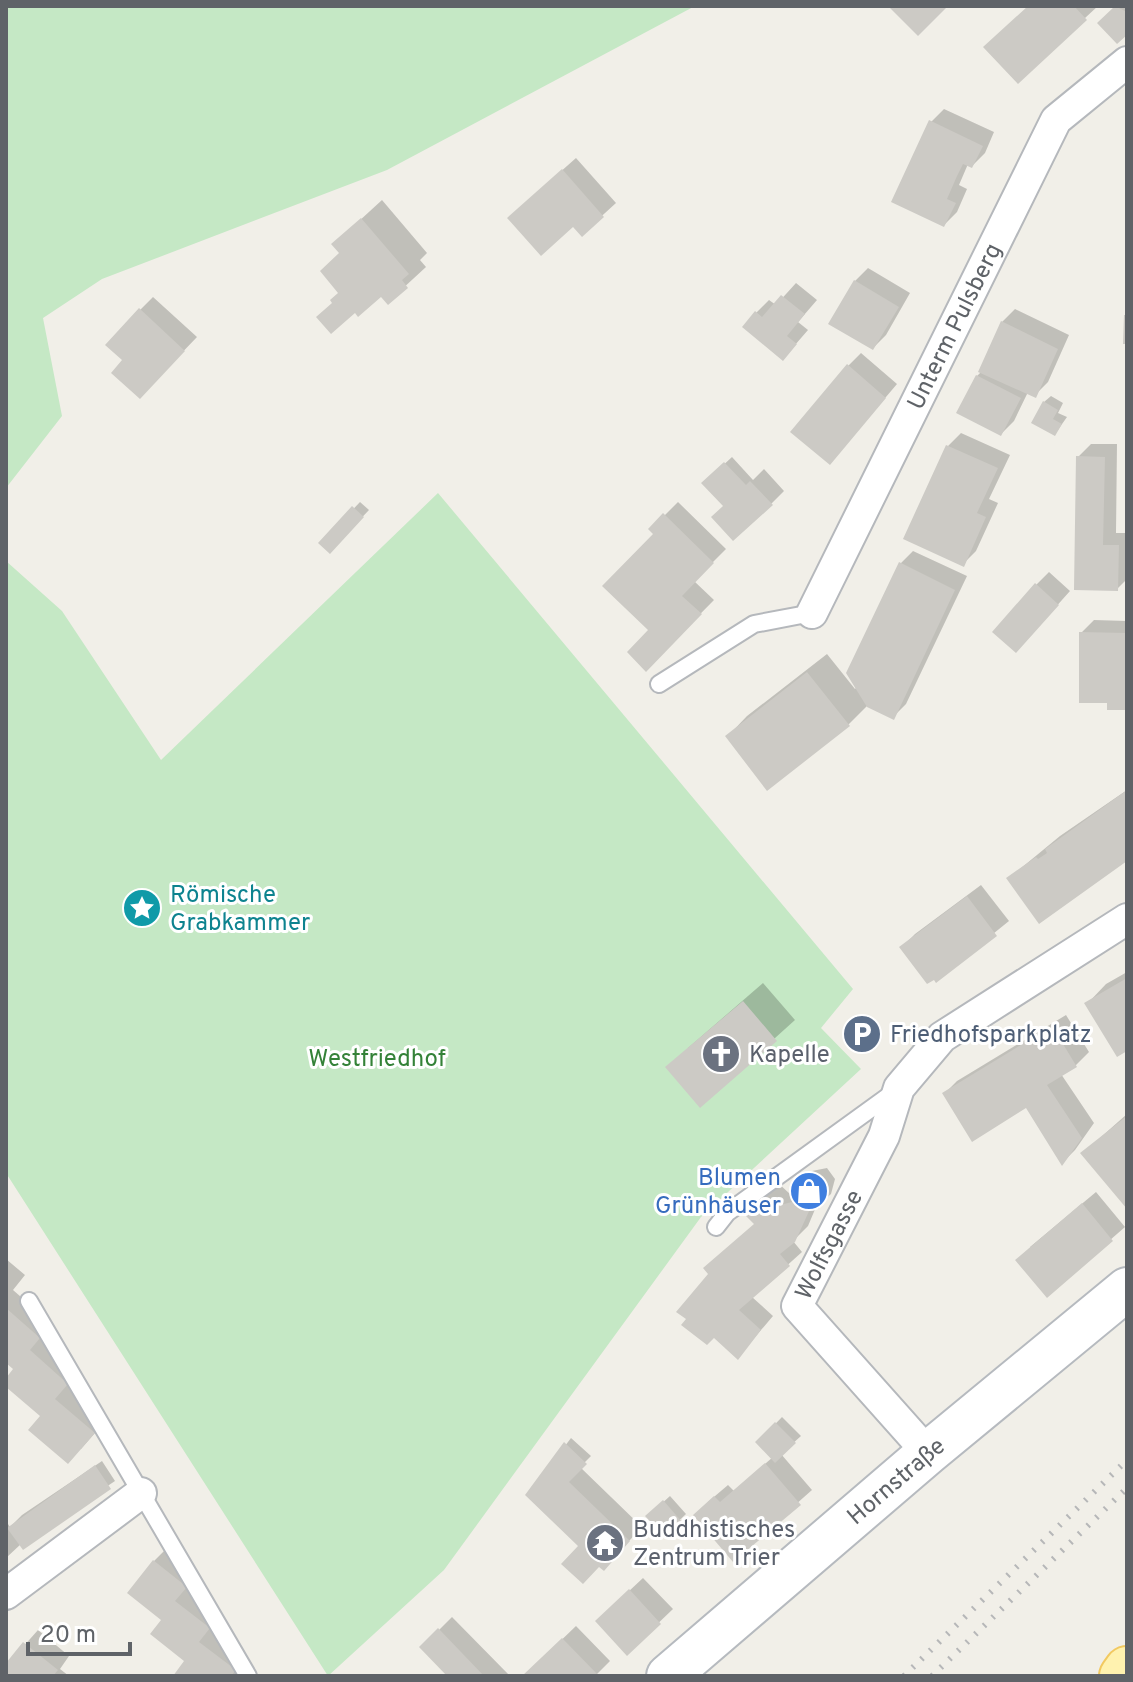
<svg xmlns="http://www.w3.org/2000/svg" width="1133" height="1682" font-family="Overpass,sans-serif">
	<rect width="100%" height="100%" fill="#f1efe8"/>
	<path fill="#c5e8c5" d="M6,6H695L387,170L102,279L43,318L62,416L6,488Z
		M438,493L853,989L821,1028L861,1069L701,1217L444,1570L328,1676L6,1173V561L62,611L161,760Z"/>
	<path fill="#0003" d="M1029,6H1098L1085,18Z
		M1117,6H1127V32L1100,23Z
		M944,109L994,132L985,153L972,166L968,164L959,185L967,189L957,212L944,225L931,122Z
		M576,158L616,203L582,234L573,224L523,205Z
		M382,200L427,253L420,260L426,267L388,302L382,294L334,302L340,292L341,252L334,244Z
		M868,268L910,293L886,335L873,348L855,281Z
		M796,283L817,300L798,322L808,330L795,345L756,313L769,300L776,305Z
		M153,297L197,337L152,384L125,360L140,310Z
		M1015,309L1069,335L1048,382L1035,395L1028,392L1014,421L1001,434L977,376L982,371L1002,322Z
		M861,353L897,384L830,463L848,366Z
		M1051,396L1063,403L1058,413L1067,417L1055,434L1044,402Z
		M961,433L1010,455L989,499L998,503L976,551L963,564L905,538L948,446Z
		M1091,444H1117L1116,533H1127V579L1117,589L1076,588L1078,457Z
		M732,457L753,480L764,469L784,491L771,504L725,506L704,483Z
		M360,502L369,510L330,551L321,543Z
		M678,502L726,549L694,581L714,600L646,669L656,534L651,529Z
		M913,551L967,576L906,704L893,717L868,705L848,725L728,736L747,716L827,654L855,689L857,687L900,564Z
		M1049,572L1070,591L1029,637L1036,585Z
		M1094,620L1127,621V708L1081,633Z
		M1127,790V859L1009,878L1060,836Z
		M981,885L1009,921L936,980L902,947L915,934Z
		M1127,972V1049L1087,1004L1106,984Z
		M763,983L795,1020L701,1105L688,1048Z
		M1066,1015L1089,1052L1076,1065L1061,1074L1094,1123L1075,1150L1062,1163L1027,1105L944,1094L957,1081Z
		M1127,1114V1205L1083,1153Z
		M827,1168L835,1179L831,1194L816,1207L808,1226L793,1241L802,1252L752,1297L773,1316L738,1357L714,1335L756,1223L745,1212L777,1182L790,1194L796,1192L798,1184L812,1171Z
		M1096,1192L1125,1227L1047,1295L1030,1247Z
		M6,1259L25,1275L13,1290L52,1324L41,1336L79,1370L66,1384L107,1419L81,1449L6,1384L16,1369L6,1360Z
		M782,1417L801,1436L781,1454L812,1490L734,1559L708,1502L728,1485L734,1491L773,1457L758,1442Z
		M571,1438L591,1456L580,1467L642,1527L616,1555L581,1546L528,1495Z
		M102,1461L115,1481L21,1544L6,1558V1521L10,1527L22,1515Z
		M670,1496L686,1514L665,1534L648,1516Z
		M167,1548L198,1573L187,1587L222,1614L211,1628L247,1656L235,1672L240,1676H176L187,1661L164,1619L154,1561Z
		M643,1578L673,1609L627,1653L597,1621Z
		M452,1617L510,1676H450L422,1647Z
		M576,1626L610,1661L595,1676H524Z
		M38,1630L69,1656L60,1669L69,1676H6V1666Z"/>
	<path fill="#cccac5" d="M888,6H948L918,36Z
		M1028,6H1074L1087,20L1018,84L983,47Z
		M1115,6L1127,12V35L1117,44L1097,23Z
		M929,120L983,146L972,168L963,164L957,176L947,199L956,203L944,227L891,202Z
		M562,169L604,217L582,237L573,227L541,256L507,218Z
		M361,218L409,274L402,280L408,288L388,305L381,297L358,317L355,313L331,334L316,317L332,303L330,300L338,293L320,271L339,253L331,244Z
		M854,280L899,307L873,350L828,324Z
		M781,295L805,314L787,336L797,344L783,361L742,327L755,311L762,317Z
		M139,308L185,351L140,399L111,373L122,360L105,345Z
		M1124,315H1127V344H1123Z
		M1001,321L1058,349L1036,398L978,372Z
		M847,364L886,398L830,465L790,432Z
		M976,375L1021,398L1001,436L956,413Z
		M1043,401L1058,410L1053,419L1062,424L1055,436L1031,423Z
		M946,445L998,468L977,513L986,517L964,567L903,539Z
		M1076,456L1105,457L1103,545H1119L1118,591L1074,590Z
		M724,462L746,485L750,481L773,505L733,541L711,517L723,506L701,483Z
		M352,506L364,517L330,554L318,543Z
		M663,513L714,563L682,596L702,614L646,672L627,652L648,630L602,586L653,534L648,529Z
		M899,562L955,590L894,720L867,707L846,673Z
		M1035,583L1059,605L1016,653L992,632Z
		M1079,632L1127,633V710H1107V703H1079Z
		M807,672L850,726L767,791L725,736Z
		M1127,790V861L1039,924L1006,878L1036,857L1038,859L1047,853L1045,849Z
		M967,896L997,936L936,983L934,980L927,984L899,947Z
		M1127,978V1051L1117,1057L1084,1003Z
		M743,1001L777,1041L700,1108L665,1067Z
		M1052,1026L1077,1067L1047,1085L1082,1138L1062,1166L1026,1108L972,1142L942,1093Z
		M1127,1116V1209L1080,1153Z
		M813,1180L823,1193L819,1209H810L795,1242L780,1254L790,1266L739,1310L761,1330L738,1360L714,1338L707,1345L681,1325L686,1319L676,1312L708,1274L703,1268L754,1224L742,1212L763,1193L776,1206L792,1202L797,1183Z
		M1082,1203L1113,1241L1047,1298L1015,1260Z
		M6,1308L40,1338L30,1350L68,1384L55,1399L95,1433L68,1464L28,1430L40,1416L6,1387V1378L13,1369L6,1363Z
		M775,1422L796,1443L775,1463L755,1442Z
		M564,1442L587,1464L569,1482L630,1541L604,1571L599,1567L583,1584L561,1564L578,1546L525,1495Z
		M765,1463L801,1505L733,1562L693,1515L714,1496L720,1502Z
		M95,1465L111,1489L23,1550L7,1528Z
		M663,1500L682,1522L665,1537L645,1516Z
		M153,1560L187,1587L175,1601L210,1628L199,1642L236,1670L231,1676H173L184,1661L150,1634L161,1620L127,1593Z
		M629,1589L661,1624L627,1656L595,1621Z
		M438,1628L484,1676H447L419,1647Z
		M562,1638L599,1676H522Z
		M23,1642L58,1670L53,1676H6V1663Z"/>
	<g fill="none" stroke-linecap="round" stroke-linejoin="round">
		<defs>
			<path id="lane" d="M659,684L754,624L812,613
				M716,1227L727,1213L894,1092
				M29,1301L248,1676"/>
			<g id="street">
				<path id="s1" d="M812,613L1056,120L1127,62"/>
				<path id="s2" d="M928,1453L797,1306L884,1136L899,1088L942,1037L1127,919"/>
				<path d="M6,1594L141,1493"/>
			</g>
			<g id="secondary">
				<path id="s3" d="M668,1676L928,1453L1127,1289"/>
			</g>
			<path id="primary" d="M1122,1676L1127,1669"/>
		</defs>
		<use href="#lane" stroke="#b5b8bc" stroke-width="20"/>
		<use href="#street" stroke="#b5b8bc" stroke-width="34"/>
		<use href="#secondary" stroke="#b6babf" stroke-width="46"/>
		<use href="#primary" stroke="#f2c960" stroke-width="48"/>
		<use href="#lane" stroke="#fff" stroke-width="16"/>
		<use href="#street" stroke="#fff" stroke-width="30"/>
		<use href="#secondary" stroke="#fff" stroke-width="42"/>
		<use href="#primary" stroke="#fff2af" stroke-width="44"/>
		<path stroke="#b6b7b8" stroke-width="6" stroke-dasharray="2 10" stroke-linecap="butt" d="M904,1676L1127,1460
			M932,1676L1127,1488"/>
	</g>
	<defs>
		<symbol id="sight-disc" viewBox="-11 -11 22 22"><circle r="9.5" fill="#0f9aa8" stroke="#fff"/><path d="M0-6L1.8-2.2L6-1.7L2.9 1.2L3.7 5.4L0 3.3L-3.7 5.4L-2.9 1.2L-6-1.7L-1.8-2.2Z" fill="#fff"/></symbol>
		<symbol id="parking-disc" viewBox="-11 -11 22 22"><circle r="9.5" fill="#5c6f8a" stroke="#fff"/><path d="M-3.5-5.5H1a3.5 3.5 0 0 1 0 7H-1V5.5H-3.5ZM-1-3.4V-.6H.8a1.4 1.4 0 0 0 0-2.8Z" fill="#fff"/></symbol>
		<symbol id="church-disc" viewBox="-11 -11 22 22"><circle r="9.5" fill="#6b7280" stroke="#fff"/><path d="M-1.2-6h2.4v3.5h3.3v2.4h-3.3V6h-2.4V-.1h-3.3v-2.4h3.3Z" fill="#fff"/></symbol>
		<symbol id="shop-disc" viewBox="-11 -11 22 22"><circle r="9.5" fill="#3f7fe0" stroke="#fff"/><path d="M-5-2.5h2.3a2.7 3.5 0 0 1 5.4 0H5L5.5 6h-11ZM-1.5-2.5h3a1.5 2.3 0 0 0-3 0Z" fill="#fff"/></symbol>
		<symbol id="temple-disc" viewBox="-11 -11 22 22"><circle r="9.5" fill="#6b7280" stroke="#fff"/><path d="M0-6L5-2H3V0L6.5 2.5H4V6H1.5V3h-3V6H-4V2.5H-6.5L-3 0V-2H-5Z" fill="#fff"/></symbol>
	</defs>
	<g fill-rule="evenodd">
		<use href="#sight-disc" x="120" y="886" width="44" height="44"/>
		<use href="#parking-disc" x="840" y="1012" width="44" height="44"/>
		<use href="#church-disc" x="699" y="1032" width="44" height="44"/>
		<use href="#shop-disc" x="787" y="1169" width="44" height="44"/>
		<use href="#temple-disc" x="583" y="1521" width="44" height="44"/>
	</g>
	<g text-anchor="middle" stroke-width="6" stroke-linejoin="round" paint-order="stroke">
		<g font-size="24" fill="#5f6368" stroke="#fff">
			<text dy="8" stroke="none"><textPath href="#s1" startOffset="320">Unterm Pulsberg</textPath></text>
			<text dy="8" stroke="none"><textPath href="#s2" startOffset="266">Wolfsgasse</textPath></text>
			<text dy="8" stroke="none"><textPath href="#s3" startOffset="300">Hornstraße</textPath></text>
		</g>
		<g font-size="24" fill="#0d838f" stroke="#fff" text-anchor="start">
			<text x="170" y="902">Römische<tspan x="170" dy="28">Grabkammer</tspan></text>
		</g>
		<g font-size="24" fill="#4e5e75" stroke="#fff" text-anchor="start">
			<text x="890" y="1042">Friedhofsparkplatz</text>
		</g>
		<g font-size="24" fill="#5b616d" stroke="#fff" text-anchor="start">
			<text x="749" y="1062">Kapelle</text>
			<text x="633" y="1537">Buddhistisches<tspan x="633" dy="28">Zentrum Trier</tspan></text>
		</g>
		<g font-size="24" fill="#348238" stroke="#fff">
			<text x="377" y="1066">Westfriedhof</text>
		</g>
		<g font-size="24" fill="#366cbe" stroke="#fff" text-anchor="end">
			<text x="781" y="1185">Blumen<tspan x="781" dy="28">Grünhäuser</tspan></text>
		</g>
	</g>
	<rect width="1133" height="1682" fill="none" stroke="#5f6368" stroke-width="16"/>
	<path d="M28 1642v12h102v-12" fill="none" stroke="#5f6368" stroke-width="4"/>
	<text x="40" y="1642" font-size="24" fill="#5f6368" stroke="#ffffff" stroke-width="6" paint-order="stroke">20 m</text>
</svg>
